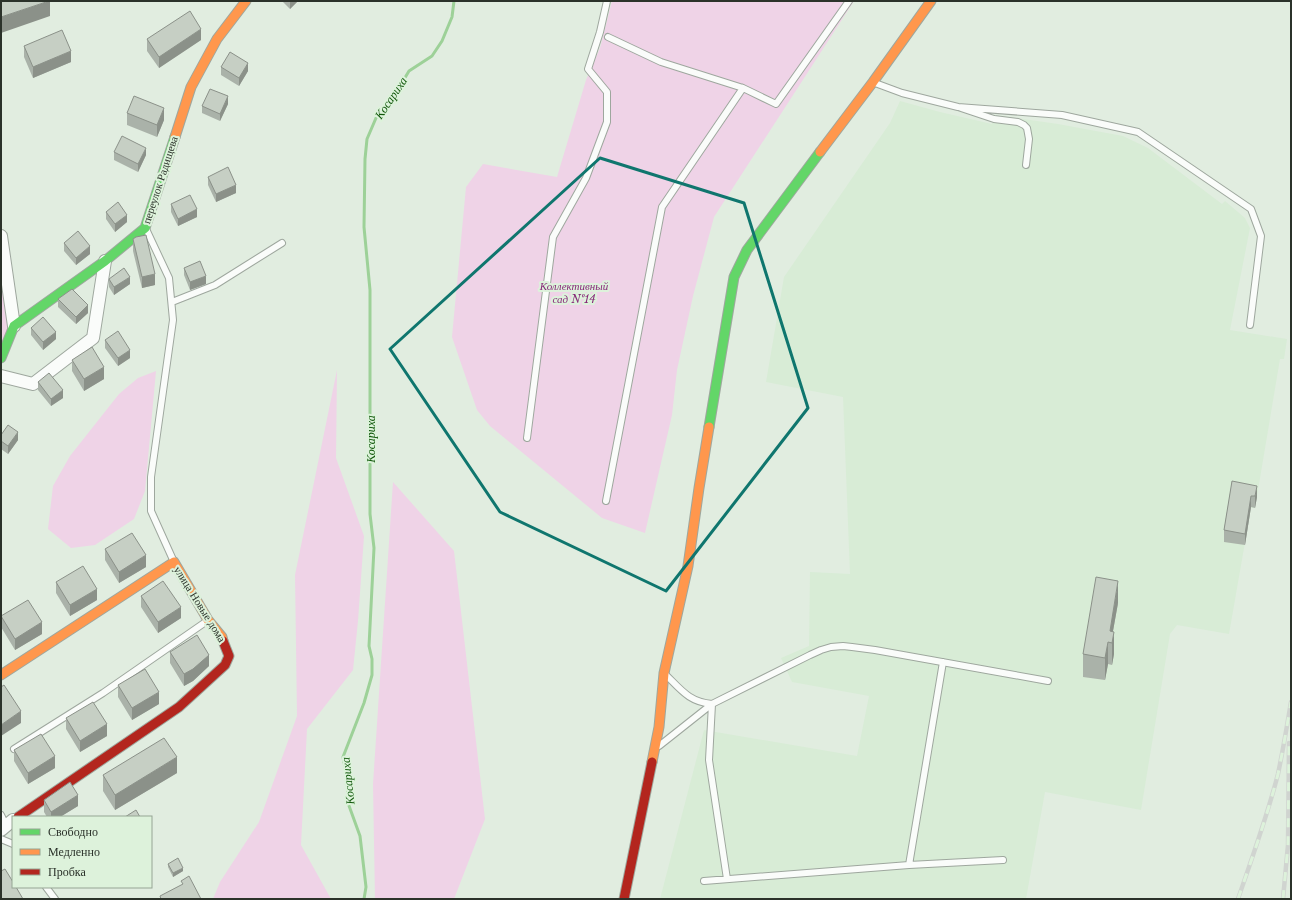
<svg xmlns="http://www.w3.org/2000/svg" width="1292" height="900" font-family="'Libre Baskerville',serif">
	<rect width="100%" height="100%" fill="#e1ede0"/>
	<path fill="#d8ecd6" d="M900,101L940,112L992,124L995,115L1058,124L1123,136L1148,148L1222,204L1225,201L1245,218L1250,228L1230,330L1287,339L1284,359H1280L1255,508H1251L1229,634L1177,625L1170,634L1141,810L1045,792L1026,899H660L704,730L857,756L869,696L792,682L781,658L809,646L810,572L850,574L843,397L766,382L784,277L890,123Z"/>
	<path fill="#efd3e7" d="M612,1H854L714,217L693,296L677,370L672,415L645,533L602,518L490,426L477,410L452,337L466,187L483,164L557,177L586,80L600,48Z
		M1,269L11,327L1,342Z
		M337,370L336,458L364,536L358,621L353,670L307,729L301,845L331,899H213L220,882L259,822L297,716L295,575Z
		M156,371L145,491L134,519L95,545L71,548L48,529L53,486L70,456L119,394L138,378Z
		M393,482L454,551L485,819L454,899H375L373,784Z"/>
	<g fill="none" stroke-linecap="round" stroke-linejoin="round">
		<path stroke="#9dd198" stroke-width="3" d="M364,899L366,887L360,836L348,803L347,777L343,757L364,703L372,675V659L369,646L374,548L370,514V290L364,227L365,159L367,139L376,118L400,86L409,71L432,56L442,41L452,17L454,1"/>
		<defs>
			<path id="lane" d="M608,37L661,62L743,88L776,104L849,1
				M875,83L902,93L958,107L994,119L1018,122L1024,125L1027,128L1029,139L1026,165
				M958,107L1062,115L1138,132L1251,209L1261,236L1250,325
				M146,229L169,278L173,320L151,477V511L174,562
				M172,302L215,285L282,243
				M527,438L553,237L586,178L607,122V92L588,69L600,32L607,1
				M606,501L662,207L743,88
				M667,676C682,691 690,702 712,704L709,760L727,879
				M659,746L712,704L810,655L821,650L831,647L843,646L852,647L875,650L1048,681
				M14,749L103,693L207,621
				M1,815L6,825
				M1,839L13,844
				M909,865L943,662
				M704,881L909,865L1003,860
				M46,887L55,899"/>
			<path id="street" d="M1,236L14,326
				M1,376L33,384L93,338L105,261
				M1,830L13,820"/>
			<path id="fast" d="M1,358L14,326L105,261L145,228L175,137
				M709,427L734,277L747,250L820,152"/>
			<path id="slow" d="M175,137L191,87L217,39L246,1
				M820,152L873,82L931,1
				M1,675L174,562L208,620L222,637L223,641
				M652,762L659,727L664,673L688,566L699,488L709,427"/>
			<path id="jam" d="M18,817L179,707L225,665L229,656L223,641
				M624,899L652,762"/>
		</defs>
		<use href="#lane" stroke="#9ea79e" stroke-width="8"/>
		<use href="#street" stroke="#9ea79e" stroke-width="14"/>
		<use href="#fast" stroke="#9ea79e" stroke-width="11"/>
		<use href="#slow" stroke="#9ea79e" stroke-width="11"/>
		<use href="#jam" stroke="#9ea79e" stroke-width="11"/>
		<use href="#lane" stroke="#fafcfa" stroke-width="6"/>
		<use href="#street" stroke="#fafcfa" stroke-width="12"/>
		<use href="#fast" stroke="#63d668" stroke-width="9"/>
		<use href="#slow" stroke="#ff974d" stroke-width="9"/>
		<use href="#jam" stroke="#b3261e" stroke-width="9"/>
		<defs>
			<path id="rail" d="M1238,899C1252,858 1267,817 1278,774C1283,750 1287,726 1291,702
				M1283,899L1288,845L1289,743"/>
		</defs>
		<use href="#rail" stroke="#d0d4d0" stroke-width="4.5"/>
		<use href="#rail" stroke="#ddf2db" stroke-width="3" stroke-dasharray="9" stroke-linecap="butt"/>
	</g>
	<path fill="#aab2a9" d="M282,1H298L290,9Z
		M147,39L201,40L159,68L147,51Z
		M24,46L71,62L33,78L24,57Z
		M221,67L248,71L239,86L221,75Z
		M228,104L220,121L202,113V106Z
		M127,113L164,120L157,137L127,125Z
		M114,152L146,155L138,172L114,160Z
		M208,177L236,193L216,202L208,185Z
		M171,204L197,217L178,226L171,212Z
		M106,212L127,222L115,232L106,219Z
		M133,239L155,285L142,288L133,251Z
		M64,243L90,254L76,265L64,251Z
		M184,268L206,284L190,290L184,275Z
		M109,279L130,284L114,295L109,287Z
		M58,299L88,313L76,324L58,307Z
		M31,328L56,339L43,350L31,335Z
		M105,340L130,358L118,366L105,348Z
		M72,360L104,379L84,391L72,371Z
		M38,382L63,398L51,406L38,390Z
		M1,435L18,440L8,454L1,449Z
		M1232,481L1257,497L1255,508L1251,507L1245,545L1224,542V530Z
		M105,549L146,567L119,583L105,560Z
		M56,582L97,600L70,616L56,593Z
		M141,596L181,618L158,633L141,607Z
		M1118,603L1113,631L1114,654L1112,665L1108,664L1105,680L1083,677V654Z
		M1,616L42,634L15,650L1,627Z
		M170,652L209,666L193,681L184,686L170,663Z
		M118,685L159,704L132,720L118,697Z
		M66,718L107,736L80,752L66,729Z
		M14,750L55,768L28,784L14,761Z
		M177,773L115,810L103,791V775Z
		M44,800L78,806L60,817H47L44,812Z
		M168,864L183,871L173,877L168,867Z"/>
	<path fill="#8b9189" d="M49,1H50V16L1,33V17Z
		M290,1H298L290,9Z
		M201,29V40L159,68V57Z
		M71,51V62L33,78V67Z
		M248,63V71L239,86V78Z
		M228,96V104L220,121V114Z
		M164,108V120L157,137V125Z
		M146,148V155L138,172V164Z
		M236,185V193L216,202V194Z
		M197,209V217L178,226V219Z
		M127,215V222L115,232V224Z
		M90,246V254L76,265V258Z
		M155,274V285L142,288V277Z
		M206,276V284L190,290V282Z
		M130,277V284L114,295V287Z
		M88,305V313L76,324V317Z
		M56,332V339L43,350V342Z
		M130,350V358L118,366V358Z
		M104,367V379L84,391V379Z
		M63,390V398L51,406V399Z
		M18,432V440L8,454V446Z
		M1257,486V497L1255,508V496Z
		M1251,496V507L1245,545V534Z
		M146,555V567L119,583V572Z
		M1118,581V603L1111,642L1110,631Z
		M97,589V600L70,616V605Z
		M181,607V618L158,633V622Z
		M42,622V634L15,650V639Z
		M1114,632V654L1112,665V643Z
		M1108,642V664L1105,680V658Z
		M209,655V666L193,681L184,686V674Z
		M159,692V704L132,720V708Z
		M21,711V723L1,736V725Z
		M107,724V736L80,752V741Z
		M55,756V768L28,784V773Z
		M177,757V773L115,810V795Z
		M78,795V806L60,817H51V812Z
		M183,868V871L173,877V873Z"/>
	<path fill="#c6cfc4" stroke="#8b9189" d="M1,1H49L1,17Z
		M190,11L201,29L159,57L147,39Z
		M62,30L71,51L33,67L24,46Z
		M230,52L248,63L239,78L221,67Z
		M210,89L228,96L220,114L202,106Z
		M134,96L164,108L157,125L127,113Z
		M122,136L146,148L138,164L114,152Z
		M228,167L236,185L216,194L208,177Z
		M190,195L197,209L178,219L171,204Z
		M118,202L127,215L115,224L106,212Z
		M78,231L90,246L76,258L64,243Z
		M146,235L155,274L142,277L133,239L136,237Z
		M200,261L206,276L190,282L184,268Z
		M124,268L130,277L114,287L109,279Z
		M72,289L88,305L76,317L58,299Z
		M43,317L56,332L43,342L31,328Z
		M118,331L130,350L118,358L105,340Z
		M92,347L104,367L84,379L72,360Z
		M49,373L63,390L51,399L38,382Z
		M8,425L18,432L8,446L1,441V435Z
		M1232,481L1257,486L1255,496H1251L1245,534L1224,530Z
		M132,533L146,555L119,572L105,549Z
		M83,566L97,589L70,605L56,582Z
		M1096,577L1118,581L1110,631L1114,632L1112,643L1108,642L1105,658L1083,654Z
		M163,581L181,607L158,622L141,596Z
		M28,600L42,622L15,639L1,616Z
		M197,635L209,655L193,669L184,674L170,652Z
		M145,669L159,692L132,708L118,685Z
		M4,685L21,711L1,725V687Z
		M93,702L107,724L80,741L66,718Z
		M41,734L55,756L28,773L14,750Z
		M164,738L177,757L115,795L103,775Z
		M70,782L78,795L51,812L44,800Z
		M136,810L140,817H125Z
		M178,858L183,868L173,873L168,864Z
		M5,869L13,882V887H16L23,899H1V871Z
		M189,876L201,899H161L160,896L183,884L181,881Z"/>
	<path fill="none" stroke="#0f766e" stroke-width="3" stroke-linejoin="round" d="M600,158L744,203L808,408L666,591L500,512L390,349Z"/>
	<g text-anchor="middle" stroke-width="4" stroke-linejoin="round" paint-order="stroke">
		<g font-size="11" fill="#2b322a" stroke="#ddf2db">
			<text transform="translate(160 180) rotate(-72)" y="4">переулок Радищева</text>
			<text transform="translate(200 604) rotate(58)" y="4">улица Новые дома</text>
		</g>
		<g font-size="11" font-style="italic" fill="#872979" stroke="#ddf2db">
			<text x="574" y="290">Коллективный<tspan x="574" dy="13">сад №14</tspan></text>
		</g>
		<g font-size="12" font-style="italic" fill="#10570a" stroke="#ddf2db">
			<text transform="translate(391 98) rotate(-56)" y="4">Косариха</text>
			<text transform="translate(371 439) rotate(-90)" y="4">Косариха</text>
			<text transform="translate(348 781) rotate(-96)" y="4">Косариха</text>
		</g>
	</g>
	<rect width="1292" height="900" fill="none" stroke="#2b322a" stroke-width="4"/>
	<rect x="12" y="816" width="140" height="72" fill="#ddf2db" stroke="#96a594"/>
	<rect x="20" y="829" width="20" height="6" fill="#63d668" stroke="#96a594"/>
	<text x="48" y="836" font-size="12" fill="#2b322a">Свободно</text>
	<rect x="20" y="849" width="20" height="6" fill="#ff974d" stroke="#96a594"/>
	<text x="48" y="856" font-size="12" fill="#2b322a">Медленно</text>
	<rect x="20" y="869" width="20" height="6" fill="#b3261e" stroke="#96a594"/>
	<text x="48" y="876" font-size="12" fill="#2b322a">Пробка</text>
</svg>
